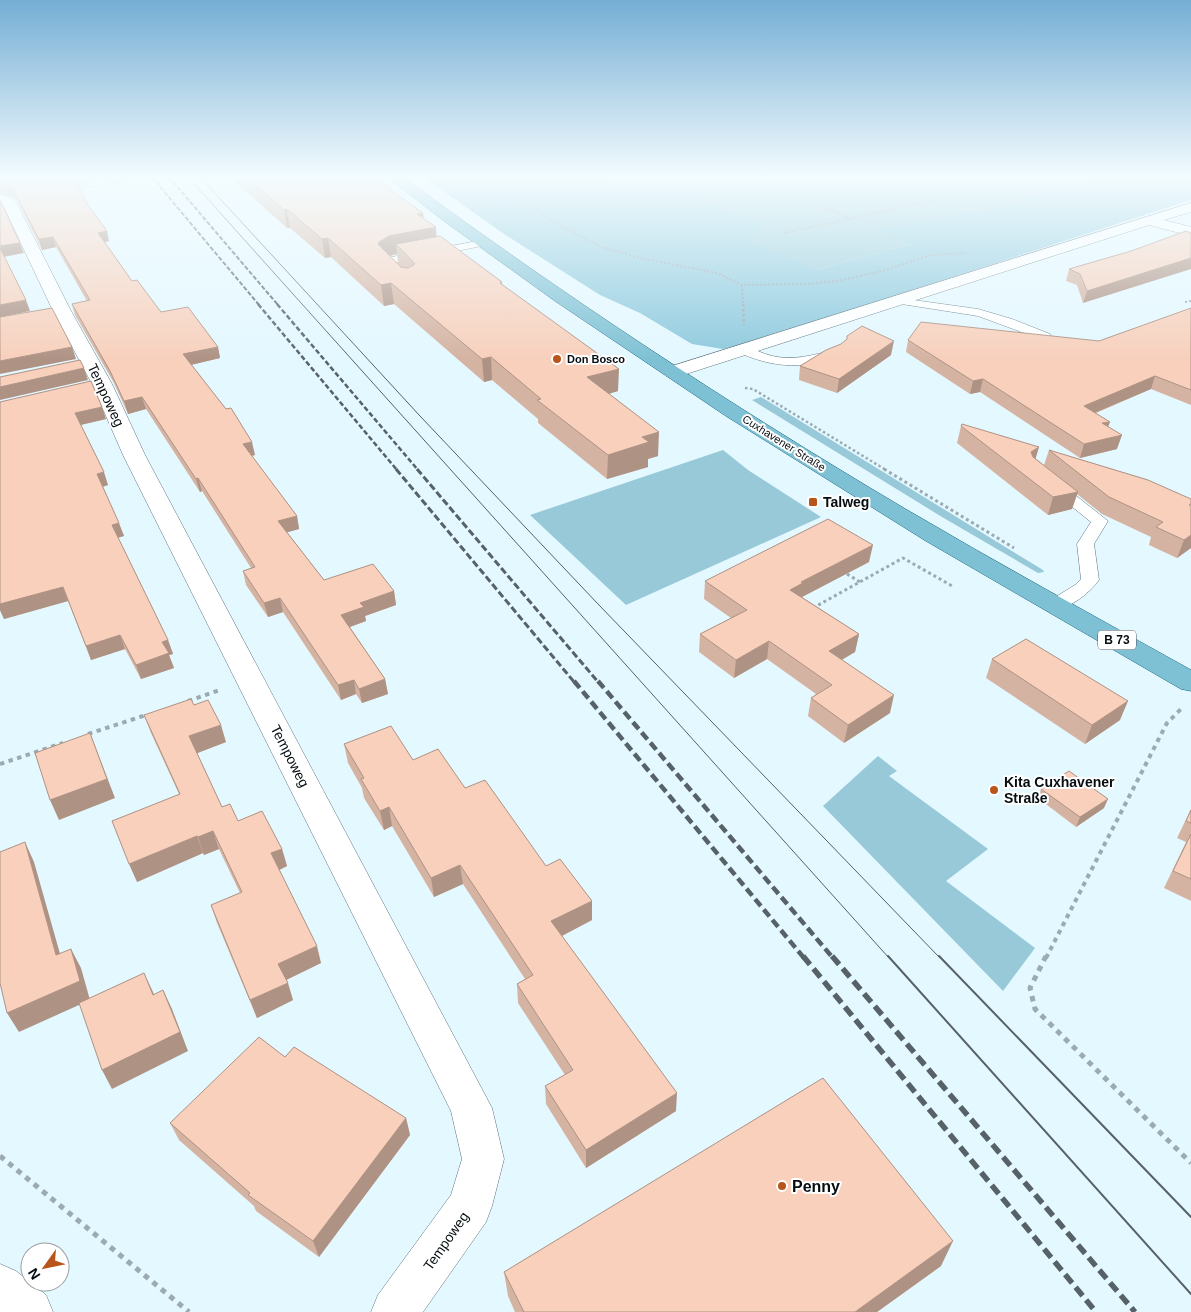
<svg xmlns="http://www.w3.org/2000/svg" width="1191" height="1312" font-family="Helvetica,sans-serif">
	<rect width="100%" height="100%" fill="#e4f8ff"/>
	<path fill="#98c9d9" d="M602,177H1156L816,270L801,272Z
		M761,397L1043,570L1044,572L1038,573L942,517L752,400Z
		M723,450L748,470L821,517L626,605L530,515Z
		M878,756L897,771L889,776L988,849L946,881L1035,948L1003,991L823,806Z"/>
	<path fill="#8ec9dd" d="M423,177H602L620,186L661,179L763,226L751,242L816,270L911,244L876,229L997,208L1092,177H1191V200L758,340L723,349L692,344L640,313L600,295L504,234Z"/>
	<g fill="none" stroke-linecap="round" stroke-linejoin="round">
		<defs>
			<path id="lane" d="M483,240L487,241L488,243L487,245L395,263L394,264L405,276L400,279L396,278L382,263L392,257Z
				M899,298L978,309L1012,319L1050,334L1052,337L1046,341L978,316L895,303L893,301L895,299Z
				M746,347C755,349 763,354 772,356C794,361 813,355 834,350L840,354C836,359 829,360 823,361C793,369 769,365 742,354L740,351Z
				M1055,481L1060,483L1108,521L1094,544L1099,580C1090,593 1065,613 1049,609L1046,605L1049,601L1075,585L1081,579L1077,544L1091,522L1050,489L1047,486L1050,483Z"/>
			<path id="street" d="M0,194L14,199L16,202L71,311L112,384L145,455L492,1108L504,1159L492,1206L486,1222L423,1312H371L378,1295L451,1195L462,1159L451,1111L123,455L92,384L53,311L3,205L0,203Z
				M1191,203V212L1164,220L1191,227V236L1149,225L680,376L673,378L666,376L664,372L666,368Z
				M0,1264L16,1271L46,1295L53,1312H0Z"/>
			<path id="primary" d="M388,177H403C563,295 730,405 902,507C997,563 1094,616 1191,670V691L1181,689L926,541L726,416L555,301L444,221Z"/>
		</defs>
		<use href="#lane" stroke="#5d737b" stroke-width="1"/>
		<use href="#street" stroke="#5d737b" stroke-width="1"/>
		<use href="#primary" stroke="#1c677d" stroke-width="1"/>
		<path stroke="#9babb1" stroke-width="2" stroke-dasharray="2 2" stroke-linecap="butt" d="M529,177L523,184V195L532,206L550,220L601,247L645,259L717,273L742,285L808,284L842,280L882,271L931,255L966,253
			M72,182L83,181L87,177
			M765,182L851,219
			M74,185L93,182L100,177
			M75,189L134,180
			M784,233L993,188L966,179L974,177
			M742,285L743,305
			M1185,302L1191,301"/>
		<path stroke="#9babb1" stroke-width="2.5" stroke-dasharray="2.5 2.5" stroke-linecap="butt" d="M743,304L744,325
			M745,388L753,389L886,470"/>
		<path stroke="#9babb1" stroke-width="3" stroke-dasharray="3 3" stroke-linecap="butt" d="M884,469L1014,548
			M847,574L860,582
			M813,608L903,558L954,587"/>
		<path stroke="#9babb1" stroke-width="4" stroke-dasharray="4.5 4.5" stroke-linecap="butt" d="M188,701L220,690
			M88,734L146,715
			M0,764L63,743
			M1046,958L1167,723L1183,707"/>
		<path stroke="#9babb1" stroke-width="5" stroke-dasharray="5.5 5.5" stroke-linecap="butt" d="M1046,956L1030,988L1035,1009L1191,1163
			M0,1156L189,1312"/>
		<use href="#lane" fill="#fff" fill-rule="evenodd"/>
		<use href="#street" fill="#fff" fill-rule="evenodd"/>
		<use href="#primary" fill="#7ec1d4" fill-rule="evenodd"/>
		<path stroke="#566267" stroke-width="1" d="M188,177L889,958
			M200,177L420,416L598,604L940,958"/>
		<path stroke="#566267" stroke-width="2" d="M888,956L1191,1294
			M939,956L1191,1217"/>
		<path stroke="#566267" stroke-width="2" stroke-dasharray="4.5 2" stroke-linecap="butt" d="M152,177L259,305
			M169,177L278,305"/>
		<path stroke="#566267" stroke-width="2.5" stroke-dasharray="5 2.5" stroke-linecap="butt" d="M258,304L397,470
			M277,304L418,470"/>
		<path stroke="#566267" stroke-width="3" stroke-dasharray="7 3" stroke-linecap="butt" d="M396,469L575,683
			M417,469L599,683"/>
		<path stroke="#566267" stroke-width="4.5" stroke-dasharray="9 4.5" stroke-linecap="butt" d="M574,681L804,958
			M598,681L833,958"/>
		<path stroke="#566267" stroke-width="5.5" stroke-dasharray="11 5.5" stroke-linecap="butt" d="M803,956L1096,1312
			M832,956L1135,1312"/>
	</g>
	<path fill="#d5b3a2" fill-rule="evenodd" d="M0,177L88,205L109,241L105,242L132,281L161,312L218,347L220,358L191,365L255,455L251,456L297,516L299,529L287,532L324,580L394,591L396,605L365,616L366,621L350,627L385,679L388,694L362,703L356,694L341,700L283,612L268,617L246,585L243,571L251,568L202,491L200,492L146,409L128,414L114,383L75,315L72,304L87,301L56,247L42,250L16,198L0,193Z
		M230,177H375L424,219L436,237L502,282V284L618,391L609,394L658,456L648,459V467L607,479L538,423V419L492,380L484,382L394,304L384,306L331,257L325,258L290,228H287ZM397,254L398,263L390,256Z
		M1131,251L1083,303L1077,285L1066,281L1069,269Z
		M1191,308V405L1151,389L1096,413L1108,427L1117,449L1080,458L980,392L970,394L906,352L908,340L1099,341Z
		M847,336L891,355L837,393L799,380L800,366L841,344L847,340Z
		M0,402L106,419L81,425L108,485L103,487L124,536L118,538L168,640L173,654L169,655L174,668L141,679L125,649L91,660L68,601L4,619L0,610Z
		M961,426L1039,447L1035,458L1044,465L1049,450L1148,480L1191,548L1177,558L1149,545L1151,537L1102,514L1077,494L1072,509L1048,515L957,443Z
		M869,562L802,597L859,634L855,652L842,660L890,713L844,743L808,716L811,698L816,694L767,659L734,678L699,652L700,634L731,618L704,599L705,581Z
		M992,659L1120,720L1085,744L986,678Z
		M194,705L226,742L197,753L222,807L238,821L282,849L287,866L279,870L321,963L286,980L293,1000L257,1018L217,923L211,905L240,893L219,849L204,855L203,853L137,882L179,794L151,733L144,715Z
		M344,744L413,760L465,788L546,866L592,920L562,936L676,1111L586,1168L546,1104L545,1086L565,1075L518,1003L517,984L525,979L463,884L434,897L392,826L384,830L364,798L362,788L348,763Z
		M1041,789L1104,808L1076,827L1038,798Z
		M1191,809V901L1164,888L1186,842L1177,838Z
		M285,1057L406,1118L410,1135L319,1257L256,1211L254,1206L179,1140L170,1123Z
		M941,1266L877,1312H515L508,1296L504,1272Z"/>
	<path fill="#ae9284" d="M287,209L290,228H287L284,210Z
		M423,213L425,229L436,227L437,247L396,244L397,254L392,255L381,261L378,244L379,242L417,214Z
		M107,231L109,241L101,243L98,233Z
		M53,237L56,247L42,250L39,239Z
		M328,238L331,257L325,258L322,239Z
		M20,243L24,253L3,257L0,246Z
		M1191,258V269L1083,303L1087,291Z
		M391,283L394,304L384,306L381,285Z
		M26,300L30,311L0,317V305Z
		M894,341L891,355L837,393L839,379Z
		M72,347L76,359L0,374V361Z
		M218,347L220,358L186,366L183,354Z
		M491,357L492,380L484,382L482,359Z
		M84,368L88,380L0,400V387Z
		M619,369L618,391L587,400V377Z
		M1155,376L1151,389L1080,419L1084,406Z
		M983,379L980,392L970,394L973,381Z
		M142,397L146,409L128,414L124,401Z
		M102,407L106,419L80,425L75,413Z
		M1110,422L1105,435L1102,423Z
		M659,432L658,456L648,459V467L607,479L608,455L642,437Z
		M1122,435L1117,449L1080,458L1084,444Z
		M252,442L255,455L246,457L243,444Z
		M1039,447L1034,464L1031,452Z
		M104,472L108,485L101,487L97,474Z
		M198,478L202,491L200,492L196,479Z
		M1078,492L1072,509L1048,515L1053,497Z
		M297,516L299,529L281,534L278,521Z
		M119,523L124,536L116,538L112,525Z
		M1191,535V548L1177,558L1184,540Z
		M873,545L869,562L800,598L790,590L801,582Z
		M63,587L68,601L4,619L0,610V604Z
		M394,591L396,605L365,616L366,621L344,629L341,615L360,603Z
		M280,598L283,612L268,617L264,603Z
		M859,634L855,652L825,669L829,651Z
		M120,635L125,649L91,660L86,646Z
		M168,640L173,654L169,655L174,668L141,679L136,665L162,642Z
		M769,641L767,659L734,678L736,660Z
		M385,679L388,694L362,703L359,689Z
		M354,680L356,694L341,700L338,685Z
		M894,695L890,713L844,743L848,725Z
		M1128,701L1120,720L1085,744L1092,725Z
		M221,725L226,742L195,754L189,736Z
		M90,733L115,798L59,820L50,800Z
		M1108,799L1104,808L1076,827L1080,817Z
		M389,807L392,826L384,830L380,811Z
		M213,831L219,849L204,855L198,837Z
		M197,836L203,853L137,882L129,864Z
		M25,842L34,862L66,975L56,955Z
		M282,849L287,866L277,871L271,853Z
		M460,865L463,884L434,897L431,878Z
		M592,901V920L552,941L551,921Z
		M317,946L321,963L284,981L278,964Z
		M71,949L81,968L90,1000L19,1032L7,1013Z
		M144,973L153,992L161,1014L153,995Z
		M288,983L293,1000L257,1018L250,1000Z
		M163,990L172,1009L188,1051L112,1089L102,1070Z
		M677,1093L676,1111L586,1168V1150Z
		M406,1118L410,1135L319,1257L313,1241Z
		M953,1241L941,1266L877,1312H855Z"/>
	<path fill="#f8d0bc" stroke="#ae9284" d="M0,177H73L88,205L107,231L98,233L132,281L137,280L161,312L188,307L218,347L183,354L226,409L231,408L252,442L243,444L297,516L278,521L324,580L373,564L394,591L360,603L364,607L341,615L385,679L359,689L354,680L338,685L280,598L264,603L243,571L255,567L198,478L196,479L142,397L124,401L110,371L72,304L90,300L53,237L39,239L12,188L0,184Z
		M246,177H375L392,190H390L423,213L417,214L436,227L389,236L379,242L378,244L401,267L408,268L415,264L396,244L440,236L502,282L500,283L619,369L587,377L659,432L642,437L649,442L608,455L537,400L541,399L491,357L482,359L391,283L381,285L328,238L322,239L287,209L284,210Z
		M0,200L20,243L0,246Z
		M1186,231L1191,233V258L1087,291L1080,274L1069,269L1131,251Z
		M0,248L26,300L0,305Z
		M52,308L72,347L0,361V317Z
		M1191,308V390L1155,376L1084,406L1110,422L1102,423L1122,435L1084,444L983,379L973,381L908,340L921,322L1099,341Z
		M862,326L894,341L839,379L800,366L826,350L841,344L847,339V336Z
		M80,360L84,368L0,387V377Z
		M91,381L102,407L75,413L104,472L97,474L119,523L112,525L168,640L162,642L169,653L136,665L120,635L86,646L63,587L0,604V402Z
		M962,424L1039,447L1031,452L1033,457L1078,492L1053,497L961,426Z
		M1049,450L1148,480L1191,499V504L1189,505L1191,506V535L1184,540L1156,527L1163,522L1109,497Z
		M828,519L873,545L801,582L803,583L790,590L859,634L829,651L894,695L848,725L811,698L832,685L769,641L736,660L700,634L747,610L705,581Z
		M1026,639L1128,701L1092,725L992,659Z
		M191,699L194,705L208,700L221,725L189,736L222,807L230,804L238,821L262,811L282,849L271,853L317,946L278,964L288,983L250,1000L211,905L242,892L213,831L198,837L197,836L129,864L112,821L180,794L144,715Z
		M391,726L413,760L438,749L465,788L485,780L546,866L560,859L592,901L551,921L677,1093L586,1150L545,1086L573,1070L517,984L533,975L460,865L431,878L389,807L380,811L361,779L364,778L344,744Z
		M90,733L107,779L50,800L35,753Z
		M1069,771L1108,799L1080,817L1041,789Z
		M1191,810V823L1186,821Z
		M1191,834V879L1173,871Z
		M25,842L56,955L71,949L80,981L7,1013L0,983V852Z
		M144,973L153,995L163,990L180,1032L102,1070L79,1003Z
		M259,1037L285,1057L294,1047L406,1118L313,1241L248,1195L250,1193L170,1123Z
		M823,1078L953,1241L855,1312H524L504,1272Z"/>
	<linearGradient id="sky" x2="0" y2="1"><stop stop-color="#75aed4"/><stop offset="0.49" stop-color="#f3fcff"/><stop offset="1" stop-color="#f3fcff" stop-opacity="0"/></linearGradient>
	<rect width="1191" height="361" fill="url(#sky)"/>
	<g fill="#b7551a" stroke="#fff" stroke-width="2">
		<circle cx="557" cy="359" r="5"/>
		<rect x="808" y="497" width="10" height="10" rx="2.5"/>
		<circle cx="994" cy="790" r="5"/>
		<circle cx="782" cy="1186" r="5"/>
	</g>
	<g text-anchor="middle" stroke-width="4" stroke-linejoin="round" paint-order="stroke">
		<g font-size="11" font-weight="bold" fill="#050d10" stroke="#fff" text-anchor="start">
			<text x="567" y="363">Don Bosco</text>
		</g>
		<g font-size="11" fill="#050d10" stroke="#fff">
			<text transform="translate(784 443) rotate(32)" y="4">Cuxhavener Straße</text>
		</g>
		<rect fill="#fff" stroke="#505658" stroke-width="1" x="1098" y="630.5" width="38" height="19" rx="4"/>
		<g font-size="12" font-weight="bold" fill="#050d10">
			<text x="1117" y="644">B 73</text>
		</g>
		<g font-size="14" fill="#050d10" stroke="#fff">
			<text transform="translate(106 395) rotate(65)" y="5">Tempoweg</text>
			<text transform="translate(290 756) rotate(63)" y="5">Tempoweg</text>
			<text transform="translate(446 1241) rotate(-55)" y="5">Tempoweg</text>
		</g>
		<g font-size="14" font-weight="bold" fill="#050d10" stroke="#fff" text-anchor="start">
			<text x="823" y="507">Talweg</text>
			<text x="1004" y="787">Kita Cuxhavener<tspan x="1004" dy="16">Straße</tspan></text>
		</g>
		<g font-size="16" font-weight="bold" fill="#050d10" stroke="#fff" text-anchor="start">
			<text x="792" y="1192">Penny</text>
		</g>
	</g>
	<g transform="translate(45 1267) rotate(237)"><circle r="24" fill="#ffffff" stroke="#9b9e9f"/>
	<path d="M0-4L9 19L0 12L-9 19Z" fill="#b7551a"/>
	<text y="-8" font-size="14" font-weight="bold" text-anchor="middle" fill="#050d10">N</text>
	</g>
</svg>
